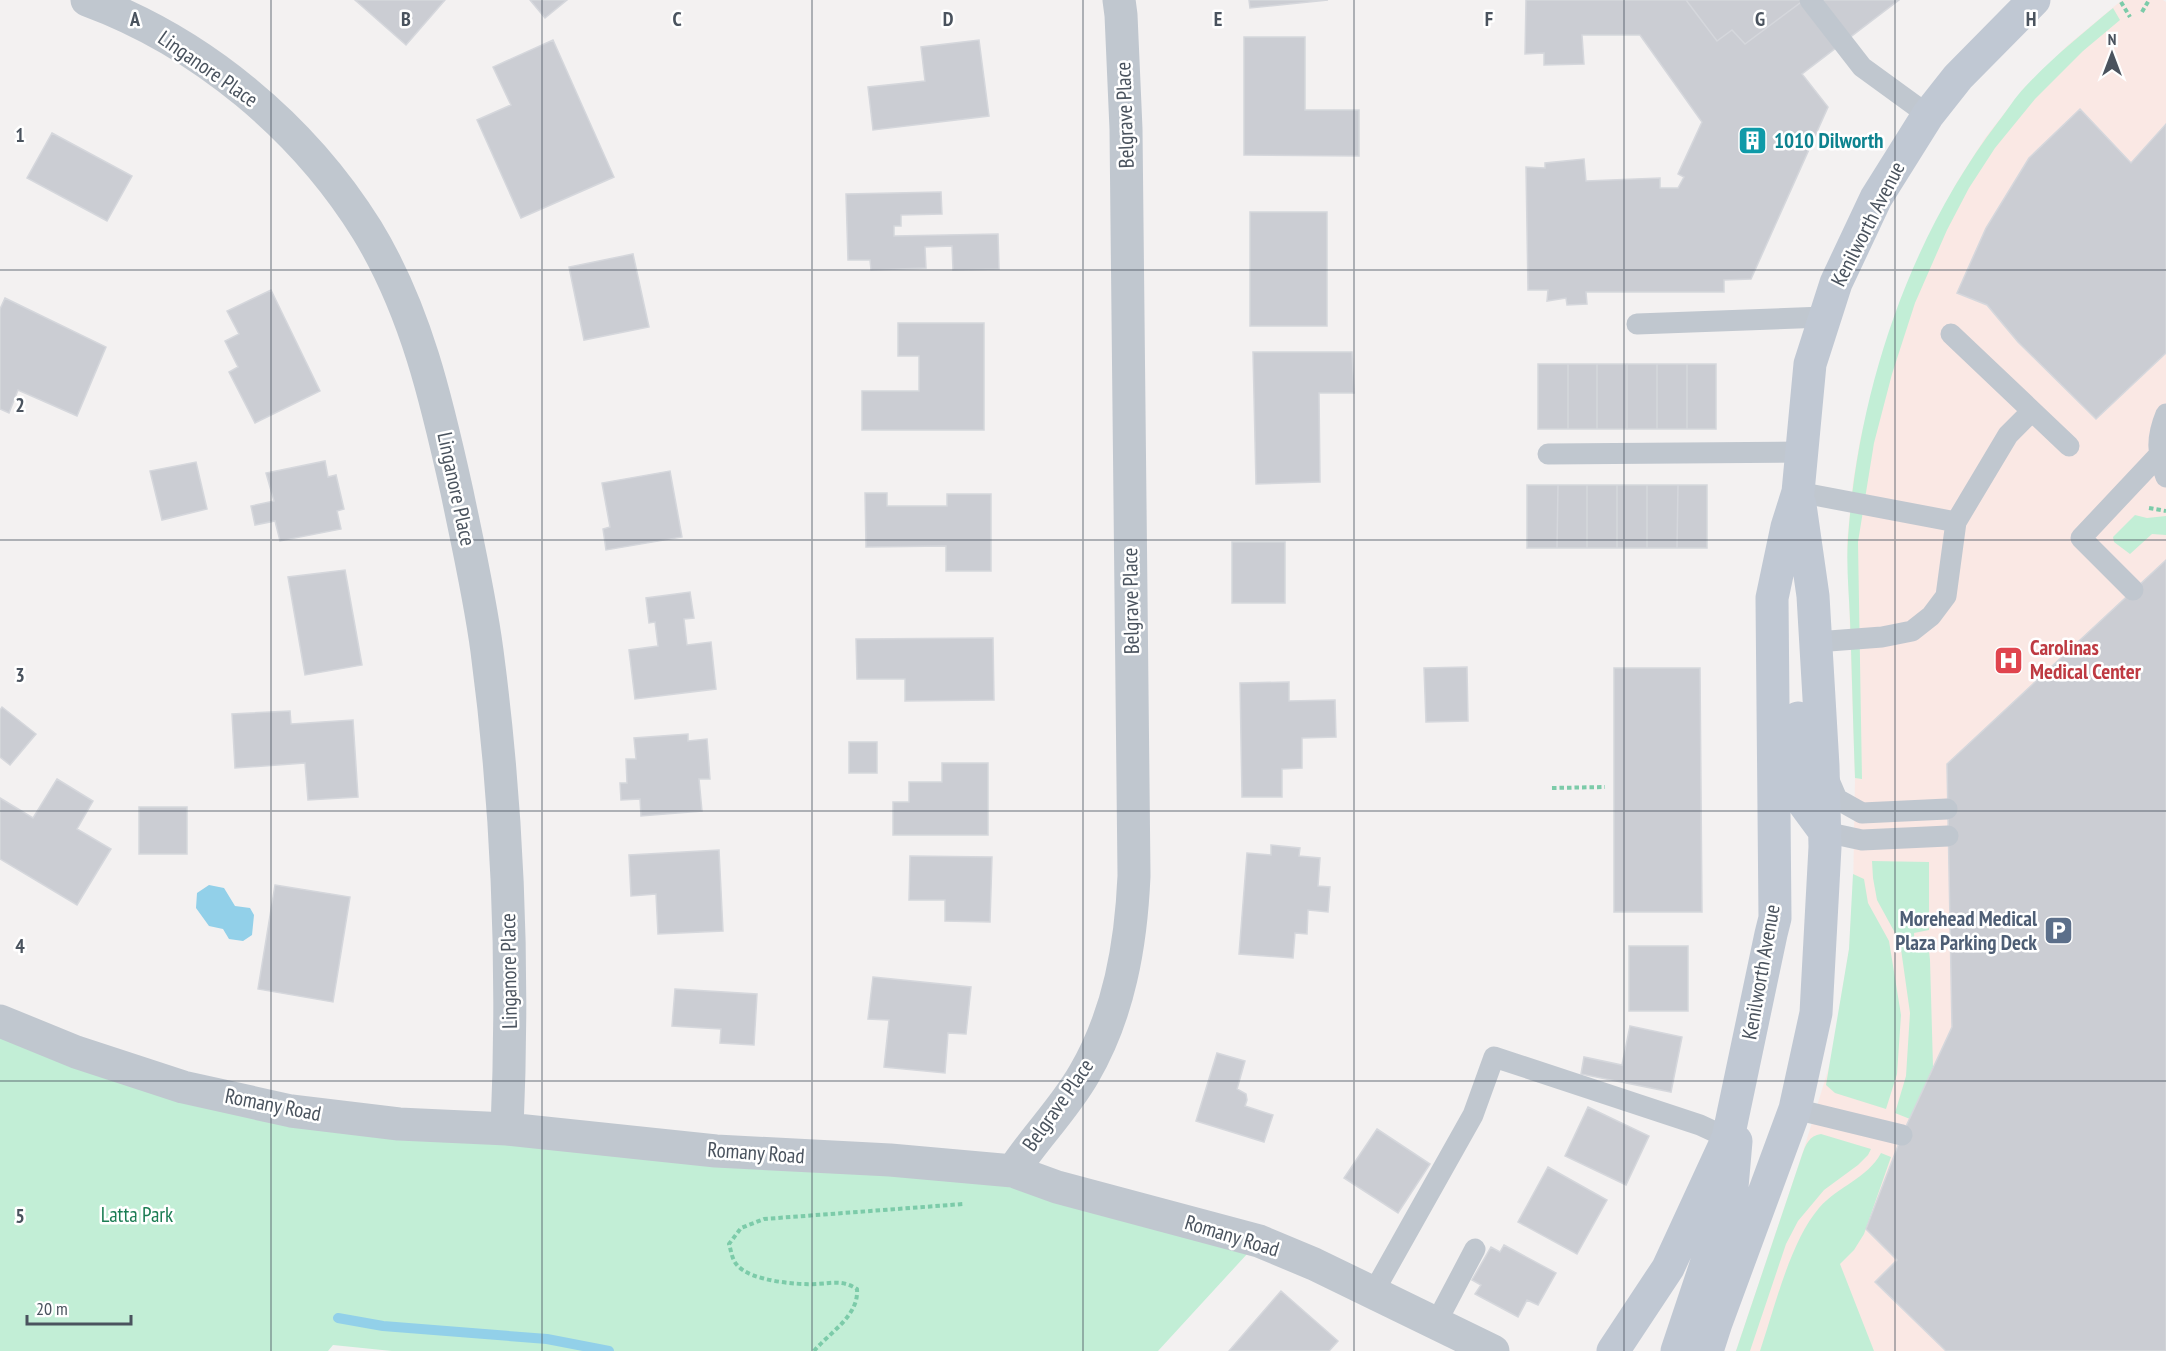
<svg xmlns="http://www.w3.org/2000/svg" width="2166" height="1351" font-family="'PT Sans Narrow',sans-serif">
	<rect width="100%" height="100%" fill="#f3f1f1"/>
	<path fill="#fae8e4" d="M2122,0H2163L2166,2V1351H1736L1802,1155L1832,1057L1849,949L1853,892L1855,778L1847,541L1853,482L1860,440L1883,352L1901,300L1936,222L1957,182L1985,138L2024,88L2068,45Z"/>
	<path fill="#c2eed6" d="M2113,8L2120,20L2083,51L2035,99L1995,148L1969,188L1947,230L1915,303L1892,374L1874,443L1858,542L1862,779L1855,778C1853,725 1852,673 1850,620C1849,593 1846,565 1848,538C1858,392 1908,240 1998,122C2007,111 2015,97 2025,87C2052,58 2083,33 2113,8Z
		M2135,515L2147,518L2166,516V535L2152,534L2130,554L2114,542L2113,537Z
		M1872,861L1929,862V930L1914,933L1915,949L1929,951L1930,960L1933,1067L1910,1119L1895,1113L1906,1076L1910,1013L1900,942L1877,900L1873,878Z
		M1853,874L1864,879L1868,903L1889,941L1901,1015L1897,1074L1886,1109L1835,1093L1826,1085L1849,949Z
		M0,1021L183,1087L890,1160L1259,1241L1158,1351H392L333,1345L328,1351H0Z
		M1821,1134L1871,1149L1868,1155L1858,1165L1824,1190L1798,1221L1786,1244L1750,1351H1736L1802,1155C1806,1144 1809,1136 1821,1134Z
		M1881,1153L1891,1157L1864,1234L1854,1250L1840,1264L1874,1351H1760C1775,1307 1790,1242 1819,1208C1838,1186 1867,1179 1881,1153Z"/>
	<path fill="#92d0e9" d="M209,885L224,888L235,906L250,908L254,915L252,935L243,941L229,939L223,929L209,926L196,908L197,893Z"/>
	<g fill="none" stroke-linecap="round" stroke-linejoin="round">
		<path stroke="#92d0e9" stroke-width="10" d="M338,1318L383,1326L547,1339L609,1351"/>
	</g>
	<path fill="#cbcdd3" stroke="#d5d7dc" stroke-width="1.5" d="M355,0H445L406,45Z
		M530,0H567L545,18Z
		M1249,0H1328L1250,8Z
		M1526,0H1686L1717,41L1732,30L1745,44L1804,0H1899L1802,74L1828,107L1751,279L1724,280V292H1586L1587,304L1567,305L1566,298L1547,301L1548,290H1528L1526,167L1545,168V163L1584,159L1586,181L1660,178V188H1678L1684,177L1678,174L1702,122L1640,35H1582L1584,64L1544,65V53L1525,54Z
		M1686,0H1804L1745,44L1732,30L1717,41Z
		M1244,37H1305V110H1359V156L1244,155Z
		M553,40L614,177L521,218L477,120L511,105L493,67Z
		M979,40L989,116L873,130L868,87L925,81L921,47Z
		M2080,109L2131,163L2166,124V353L2096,419L2018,342L1987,305L1957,293L1986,228L2029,158Z
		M52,133L132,176L107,221L27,178Z
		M941,192L942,214L901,215V226H894V236L998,234L999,269L953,270L952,246L925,247L926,268L871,270L870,260H848L846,194Z
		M1250,212H1327V326H1250Z
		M633,254L649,327L584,340L569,267Z
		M271,290L320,391L255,423L229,372L238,367L225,341L239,334L227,311Z
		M5,298L106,347L77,416L18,390L9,413L0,409V309Z
		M898,323H984V430H862V391H919V356H898Z
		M1253,352H1352L1354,393H1319L1320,482L1256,484Z
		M1538,364H1568V429H1538Z
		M1568,364H1597V429H1568Z
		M1597,364H1627V429H1597Z
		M1627,364H1657V429H1627Z
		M1657,364H1687V429H1657Z
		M1687,364H1716V429H1687Z
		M325,461L328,477L336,475L344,509L337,511L341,529L280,541L275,521L255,525L251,506L274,501L266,473Z
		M196,462L207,509L162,520L150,471Z
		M670,471L682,537L606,550L603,529L610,527L602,483Z
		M1527,485H1558L1557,548H1527Z
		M1558,485H1587V548H1557Z
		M1587,485H1617V548H1587Z
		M1617,485H1647V548H1617Z
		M1647,485H1678L1677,548H1647Z
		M1678,485H1707V548H1677Z
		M865,493H887V506H947V494H991V571H946V546L866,547Z
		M1232,542H1285V603H1232Z
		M2166,560V1351H1946L1875,1282L1897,1260L1866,1229L1902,1135L1952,1027L1947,764Z
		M345,570L362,665L305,675L288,577Z
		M690,592L694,618L684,619L687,645L711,642L716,689L635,699L629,650L658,646L655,622L649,623L646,598Z
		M993,638L994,700L905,701V679H857L856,639Z
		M1467,667L1468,721L1426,722L1424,668Z
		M1614,668H1700L1702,912H1614Z
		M1289,682V701L1335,700L1336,737L1302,738V768L1282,769V797H1242L1240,683Z
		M2,707L36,734L10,765L0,757V710Z
		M290,711L291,724L353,720L358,797L308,800L305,763L235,768L232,714Z
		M688,734V741L707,739L710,779H699L702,811L641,816L640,799L621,800L620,783H627L626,759H636L634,738Z
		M849,742H877V773H849Z
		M942,763H988V835H893V802H909V782H942Z
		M57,779L93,801L77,829L111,849L77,905L0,859V798L33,818Z
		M139,807H187V854H139Z
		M1271,845L1300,848L1299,856L1320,858L1318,886L1330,887L1328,912L1308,910L1307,934L1295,933L1293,958L1239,954L1247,853L1271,855Z
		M719,850L723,931L658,934L656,894L631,896L629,855Z
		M910,856L992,857L990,922L945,921V900H909Z
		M275,885L350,897L333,1002L258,989Z
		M1629,946H1688V1011H1629Z
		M873,977L971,987L966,1034L948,1033L945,1073L884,1067L889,1020L868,1019Z
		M675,989L757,994L754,1045L720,1043L721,1029L672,1026Z
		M1630,1026L1682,1037L1671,1092L1581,1074L1584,1057L1622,1065Z
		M1217,1053L1245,1061L1237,1089L1246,1094L1247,1100L1245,1106L1273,1115L1264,1142L1196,1121Z
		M1588,1107L1649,1136L1626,1185L1565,1156Z
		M1377,1129L1430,1164L1398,1213L1344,1178Z
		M1548,1167L1607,1200L1577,1254L1518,1222Z
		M1504,1245L1556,1273L1538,1305L1527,1300L1518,1317L1475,1294L1481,1285L1472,1280L1491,1247L1500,1252Z
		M1281,1291L1338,1341L1329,1351H1229Z"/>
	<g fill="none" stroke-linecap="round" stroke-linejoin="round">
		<path stroke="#7ccba9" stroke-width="4" stroke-dasharray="4.5 3" stroke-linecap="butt" d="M2121,2L2130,17
			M2142,12L2149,0
			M2149,508L2166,511
			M1552,788L1605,787
			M814,1351C830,1332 859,1316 857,1289C843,1280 833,1283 817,1284C797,1285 750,1281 737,1265C732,1260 731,1250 729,1244L741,1228L764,1219L963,1204"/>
		<path stroke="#c0c7cf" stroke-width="21" d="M1810,0L1862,67L1928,115
			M1637,324L1824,317
			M1951,334L2069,446
			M2166,414C2156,438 2157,453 2166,477
			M1548,454L1801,452
			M1798,492L1956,522
			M2133,590L2081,538L2159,455
			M1816,642L1882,637L1912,631L1931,616L1946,596L1956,522L2008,435L2032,411
			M1828,778L1837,799L1862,813L1947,809
			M1825,832L1862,840L1948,836
			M1795,1109L1902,1135
			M1373,1293L1473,1115L1494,1057L1700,1125L1728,1138
			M1436,1323L1475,1249"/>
		<path stroke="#c0c7cf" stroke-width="33" d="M87,0C201,42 303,127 367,230C416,310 437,402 457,492C468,545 480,598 487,651C508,810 514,970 507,1129
			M0,1021L76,1052L183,1087L291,1111L399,1124L507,1129L716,1151L890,1160L1013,1171L1057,1187L1259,1241L1314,1264L1493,1351
			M1013,1171C1035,1137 1064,1109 1084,1074C1119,1014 1131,945 1134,876L1126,129L1121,15L1119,0"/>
		<path stroke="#c0c8d3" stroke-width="33" d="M1798,718L1800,798L1825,832
			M1613,1351L1668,1268L1728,1138L1771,934L1775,918L1772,598L1787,527L1798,492L1810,364L1836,283L1876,198L1928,115L1958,77L2034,0
			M1677,1351L1732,1187L1736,1141
			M1707,1351L1716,1323L1795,1109L1816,1013L1825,847L1823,766L1813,596L1800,505"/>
	</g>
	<path fill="none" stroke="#4a535e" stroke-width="1.5" stroke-opacity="0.55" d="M271,0V1351M542,0V1351M812,0V1351M1083,0V1351M1354,0V1351M1624,0V1351M1895,0V1351M0,270H2166M0,540H2166M0,811H2166M0,1081H2166"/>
	<defs>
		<symbol id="building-square" viewBox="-11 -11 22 22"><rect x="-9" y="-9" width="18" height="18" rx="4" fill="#0f9aa8" stroke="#fff"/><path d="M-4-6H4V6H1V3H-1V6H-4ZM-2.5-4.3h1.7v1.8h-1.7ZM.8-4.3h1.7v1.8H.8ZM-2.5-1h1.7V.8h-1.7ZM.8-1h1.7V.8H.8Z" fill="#fff"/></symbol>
		<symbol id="hospital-square" viewBox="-11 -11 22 22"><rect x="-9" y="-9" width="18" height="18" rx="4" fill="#e0444e" stroke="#fff"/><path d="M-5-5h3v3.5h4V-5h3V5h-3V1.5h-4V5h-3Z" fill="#fff"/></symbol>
		<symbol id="parking-square" viewBox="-11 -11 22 22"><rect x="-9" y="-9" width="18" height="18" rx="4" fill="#5c6f8a" stroke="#fff"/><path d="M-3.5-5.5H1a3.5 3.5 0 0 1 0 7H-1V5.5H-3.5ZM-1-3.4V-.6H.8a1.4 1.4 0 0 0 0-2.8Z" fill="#fff"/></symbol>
	</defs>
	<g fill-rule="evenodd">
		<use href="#building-square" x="1736" y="124" width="33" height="33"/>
		<use href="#hospital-square" x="1992" y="644" width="33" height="33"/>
		<use href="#parking-square" x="2042" y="914" width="33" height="33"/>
	</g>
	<g text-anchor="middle" stroke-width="5" stroke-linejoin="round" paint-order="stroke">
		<g font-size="21" fill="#4a535e" stroke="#fff">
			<text transform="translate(208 69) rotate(35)" y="7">Linganore Place</text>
			<text transform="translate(1125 115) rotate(-92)" y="7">Belgrave Place</text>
			<text transform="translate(1868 224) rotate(-63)" y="7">Kenilworth Avenue</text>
			<text transform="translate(456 489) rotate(78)" y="7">Linganore Place</text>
			<text transform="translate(1131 601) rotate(-91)" y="7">Belgrave Place</text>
			<text transform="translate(509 971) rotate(-91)" y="7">Linganore Place</text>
			<text transform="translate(1761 972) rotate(-80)" y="7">Kenilworth Avenue</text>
			<text transform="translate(273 1105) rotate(11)" y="7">Romany Road</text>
			<text transform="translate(1058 1105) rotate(-55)" y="7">Belgrave Place</text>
			<text transform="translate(756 1153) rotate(4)" y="7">Romany Road</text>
			<text transform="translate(1232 1236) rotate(17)" y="7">Romany Road</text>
		</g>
		<g font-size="21" font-weight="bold" fill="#0d838f" stroke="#fff" text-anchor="start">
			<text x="1774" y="148">1010 Dilworth</text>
		</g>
		<g font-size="21" font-weight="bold" fill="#be3a42" stroke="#fff" text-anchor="start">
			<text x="2030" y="655">Carolinas<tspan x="2030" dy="24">Medical Center</tspan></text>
		</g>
		<g font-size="21" font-weight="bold" fill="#4e5e75" stroke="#fff" text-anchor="end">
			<text x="2037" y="926">Morehead Medical<tspan x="2037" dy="24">Plaza Parking Deck</tspan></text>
		</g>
		<g font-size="21" fill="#1c7d54" stroke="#fff">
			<text x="137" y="1222">Latta Park</text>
		</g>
	</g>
	<g font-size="20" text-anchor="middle" font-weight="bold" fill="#4a535e" stroke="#fff" stroke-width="5" stroke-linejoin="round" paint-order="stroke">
		<text x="135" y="26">A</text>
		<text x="406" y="26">B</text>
		<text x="677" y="26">C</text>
		<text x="948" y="26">D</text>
		<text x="1218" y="26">E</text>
		<text x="1489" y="26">F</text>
		<text x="1760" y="26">G</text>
		<text x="2031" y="26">H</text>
		<text x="20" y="142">1</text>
		<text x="20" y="412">2</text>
		<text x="20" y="682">3</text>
		<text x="20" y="953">4</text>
		<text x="20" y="1223">5</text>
	</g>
	<g transform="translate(2112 54)" stroke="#ffffff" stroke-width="4.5" paint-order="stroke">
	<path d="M0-4.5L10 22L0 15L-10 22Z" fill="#4a535e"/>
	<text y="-9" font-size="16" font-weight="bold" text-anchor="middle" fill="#4a535e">N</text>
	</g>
	<path d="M27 1315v9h104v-9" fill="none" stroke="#4a535e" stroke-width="3"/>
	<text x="36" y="1315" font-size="18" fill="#4a535e" stroke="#ffffff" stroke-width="4.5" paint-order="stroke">20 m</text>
</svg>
